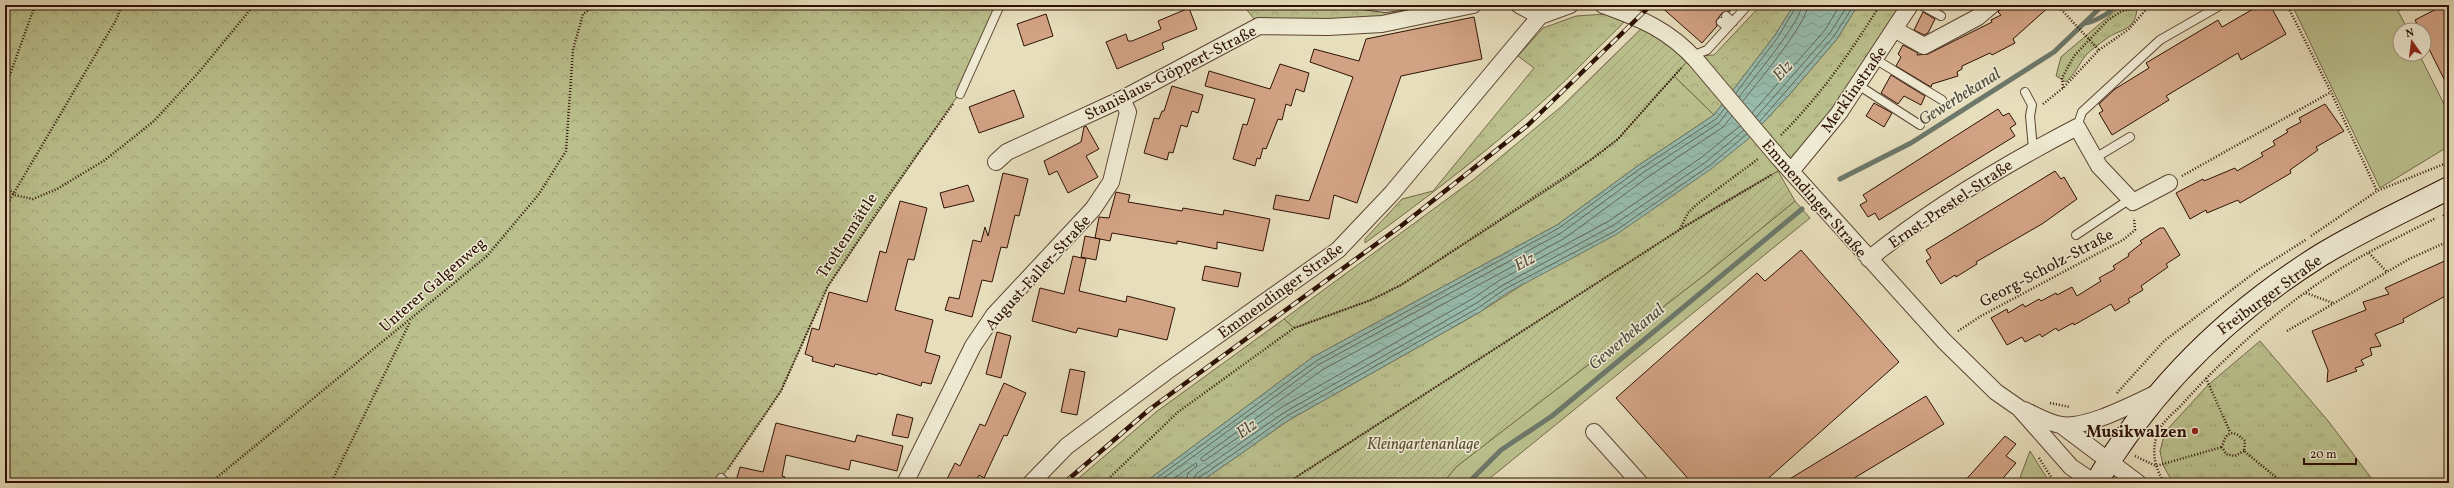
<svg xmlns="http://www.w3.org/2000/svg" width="2454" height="488" font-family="Vollkorn,serif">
	<defs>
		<pattern id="forest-crowns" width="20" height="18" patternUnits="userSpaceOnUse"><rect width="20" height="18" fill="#bac08d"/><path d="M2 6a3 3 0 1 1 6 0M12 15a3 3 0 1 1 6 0" fill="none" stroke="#a0a478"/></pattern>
		<pattern id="park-tufts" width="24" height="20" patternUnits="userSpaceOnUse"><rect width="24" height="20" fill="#bac08d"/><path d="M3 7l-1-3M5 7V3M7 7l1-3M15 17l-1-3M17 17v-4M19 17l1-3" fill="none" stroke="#a0a478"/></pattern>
		<pattern id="garden-furrows" width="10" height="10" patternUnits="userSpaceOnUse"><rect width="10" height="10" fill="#bac08d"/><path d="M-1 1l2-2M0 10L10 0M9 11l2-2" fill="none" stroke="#a0a478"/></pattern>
		<pattern id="water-waves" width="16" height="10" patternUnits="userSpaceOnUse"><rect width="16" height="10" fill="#97bcae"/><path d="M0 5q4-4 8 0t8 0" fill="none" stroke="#82a194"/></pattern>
	</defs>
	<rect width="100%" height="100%" fill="#e7debc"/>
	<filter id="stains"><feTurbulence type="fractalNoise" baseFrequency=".005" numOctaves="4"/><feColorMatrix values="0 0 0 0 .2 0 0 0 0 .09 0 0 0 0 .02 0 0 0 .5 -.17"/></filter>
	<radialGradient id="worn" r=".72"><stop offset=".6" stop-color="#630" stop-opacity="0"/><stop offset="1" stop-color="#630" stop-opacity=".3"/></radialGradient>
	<path fill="#bac08d" stroke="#746948" d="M2292,5H2410L2398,11L2408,30H2400V54H2419L2449,114V146L2380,188Z
		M1795,201L1810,218L1484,483H1443L1456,467L1707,273Z
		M2030,451L2050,483H2018Z"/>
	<path fill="url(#forest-crowns)" stroke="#746948" d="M5,5H998L961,91L828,286L781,391L718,483H5Z
		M1243,5H1424L1368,19H1254Z
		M1761,5H1794L1775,35L1714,115L1674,76L1692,56L1714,55Z"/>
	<path fill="url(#park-tufts)" stroke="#746948" d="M1609,5H1638C1625,23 1608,38 1592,54C1523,125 1445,184 1365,243V239L1402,199L1433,191L1534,68L1518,56L1543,28L1576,16L1606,14Z
		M1858,5H1910L1792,170L1778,171L1722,203L1287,483H1199L1289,420L1480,312L1747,140L1790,94L1837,39Z
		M2122,5H2141L2137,9C2135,32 2120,28 2106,39C2099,44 2092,49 2086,55C2079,64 2075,74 2066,82L2056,76L2061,57Z
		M1674,76L1714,115L1639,165L1557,225L1313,357L1144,483H1073L1156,412L1284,319L1294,328L1371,300L1401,285L1569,176L1618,139Z
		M2260,341L2329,422L2375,483H2173L2163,465L2160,451L2165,432L2208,385Z"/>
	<path fill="url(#garden-furrows)" stroke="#746948" d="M1648,22L1692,56L1618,139L1569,176L1401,285L1371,300L1294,328L1284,319L1473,180L1562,106Z
		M1778,171L1795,201L1707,273L1456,467L1443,483H1287L1679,230Z"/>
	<path fill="url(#water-waves)" stroke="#6d786a" d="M1794,5H1858L1837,39L1790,94L1747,140L1711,169L1617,234L1507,293L1480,312L1289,420L1199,483H1144L1313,357L1557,225L1639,165L1714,115L1775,35Z"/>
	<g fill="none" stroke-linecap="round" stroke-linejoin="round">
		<path stroke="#626759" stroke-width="1" d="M1736,93L1778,37L1797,5
			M1739,97C1752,80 1801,22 1802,5
			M1743,101C1757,83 1807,24 1808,5
			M1752,113L1825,30L1840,5
			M1732,116L1723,127L1648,177L1565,238L1322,370L1201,458V460L1204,461L1282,407L1472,299L1500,280L1609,221L1702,157L1740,126
			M1756,117L1830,33L1848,5
			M1760,121L1834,36L1854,5
			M1150,483L1316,361L1559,228L1641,168L1716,119L1725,108
			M1157,483L1318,365L1561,233L1644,172L1719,123L1728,111
			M1167,483L1196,463L1197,466L1188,473L1186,483
			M1192,483L1196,474L1285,412L1475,304L1503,285L1612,226L1706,162L1744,130
			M1197,483L1198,478L1209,471L1287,416L1478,308L1505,289L1615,231L1709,166L1747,134"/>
		<path stroke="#6d786a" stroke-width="5" d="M2085,23C2093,22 2113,13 2114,5
			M1840,179L1911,143L2054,52L2103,5
			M1468,483L1501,450L1552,416L1802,209"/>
	</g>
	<path fill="#d2a284" stroke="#2e1204" d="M1659,5H1735L1729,12L1722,13L1716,21L1717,26L1702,43Z
		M2005,5H2051L2013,39L2015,43L1992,55L1990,53L1962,66V69L1957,72L1958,76L1932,84L1931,87L1896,66L1901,57L1898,54L1903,45L1918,53L1917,55L1928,54L1992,22L1991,20L2001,15L1998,12Z
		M2260,5H2270L2286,34L2241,60L2238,53L2166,96L2169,100L2112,135L2099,113L2103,111L2099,104L2115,89L2149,68L2146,63L2218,20L2222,27Z
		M2444,5H2449V89L2424,39V30H2420L2415,20Z
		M1189,8L1197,29L1162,43L1164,49L1117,69L1106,42L1126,34L1128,41H1132L1161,29L1158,21Z
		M1923,12L1935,19L1928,33L1924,35L1914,30Z
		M1046,14L1053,36L1024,46L1017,24Z
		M1474,17L1482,59L1401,76L1357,203L1334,195L1329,219L1273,209L1276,195L1309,201L1353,77L1310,62L1314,49L1359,61L1366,39Z
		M1280,64L1309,73L1304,92L1296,89L1291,106L1286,104L1282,120L1278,119L1266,149L1263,148L1260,159L1257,158L1255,166L1233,159L1243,124L1247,125L1255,99L1205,86L1209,71L1270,89Z
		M1891,75L1925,96L1921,105L1904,96L1898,104L1881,93Z
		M1172,86L1203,95L1198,113L1192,111L1187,127L1181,125L1173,153L1169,152L1167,160L1144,153L1154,118L1159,119L1162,111H1164Z
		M1014,90L1024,117L979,133L969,107Z
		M1874,103L1892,113L1884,127L1866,116Z
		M2325,104L2344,131L2316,147L2318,150L2290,170L2291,173L2240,203L2238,200L2207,213L2206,210L2190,219L2176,193L2203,179L2204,181L2235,168L2237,171L2263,156L2261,153L2275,145L2273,141L2288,132L2286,130L2301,122L2299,118Z
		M1998,109L2003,116L2009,113L2016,124L2010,128L2015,136L1879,220L1875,213L1868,217L1860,205L1867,201L1863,195Z
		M1086,126L1099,149L1086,156L1098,177L1068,193L1057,171L1049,175L1044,161L1081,142L1084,127Z
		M2055,171L2061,179L2064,177L2077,199L2042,224L1976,262L1977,264L1956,277L1955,275L1941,284L1926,261L1931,258L1926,250Z
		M1003,173L1028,179L1019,216L1015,215L1007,248L1001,247L992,282L982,280L972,317L945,310L949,297L959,299L973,240L981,242L985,227L988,236Z
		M968,185L974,201L944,208L940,193Z
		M1116,192L1130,195L1128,202L1182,211L1183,208L1223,215L1224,210L1270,219L1263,251L1217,242V249L1177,241V244L1112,233L1110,241L1095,238L1099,217L1109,218Z
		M900,201L927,208L914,260L908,259L895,310L933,320L925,352L940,356L931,384L922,382L921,386L878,373L877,375L835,364L834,367L812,361L813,357L805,354L812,328L819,330L829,292L867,302L880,251L886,253Z
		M2160,228H2164L2180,255L2166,264L2168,267L2141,286L2143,290L2128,299L2130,302L2115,311L2111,304L2074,325L2073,323L2058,331L2056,328L2042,337L2040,334L2025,342L2022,337L2007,345L1991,318L2007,309L2008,313L2023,304L2025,307L2039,299L2041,301L2056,293L2057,295L2072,287L2077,296L2101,281L2099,278L2115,269L2113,266L2129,256L2128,254L2142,243L2140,241Z
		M1085,236L1100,239L1096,260L1081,257Z
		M1801,250L1899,362L1763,483H1692L1616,398L1757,273L1765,281Z
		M1073,256L1086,259L1079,291L1126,302L1127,296L1175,308L1167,340L1119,329L1117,337L1078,328L1076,333L1032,321L1040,288L1064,294Z
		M2449,259V294L2403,319L2404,322L2375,334L2381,346L2370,348L2372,355L2361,360L2364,365L2355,368L2357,371L2327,382L2328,370L2312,331L2366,310L2363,302L2389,294L2385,288Z
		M1205,266L1241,273L1238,287L1202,280Z
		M997,332L1011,336L1001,378L986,374Z
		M1070,369L1085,372L1077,415L1061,412Z
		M1004,383L1026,393L1007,436L1004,435L984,478L979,475L975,483H945L955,463L960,466L980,424L985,426Z
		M1926,396L1944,424L1846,483H1783Z
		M897,414L913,418L908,438L892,435Z
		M776,423L855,442L857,435L903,446L897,471L851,460L849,470L786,455L782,476L785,477L784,483L736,481L740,467L763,472Z
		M2005,436L2016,444L2006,456L2016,463L1999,483H1963Z"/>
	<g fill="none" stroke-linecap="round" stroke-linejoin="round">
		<defs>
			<path id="lane" d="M1363,5L1385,8L1409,5
				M1921,5L1941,16
				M1726,16L1733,22
				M1721,22L1727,27
				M1692,56L1707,50L1748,5
				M1875,59L1942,100
				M1858,85L1920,125
				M2025,92L2032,105L2030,116L2033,149
				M960,94L1000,5
				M2077,127L2082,112L2160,40L2221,5
				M2095,158L2130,137
				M2076,235L2130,199
				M721,478L726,483"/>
			<path id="street" d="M1519,5L1540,16
				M1603,5C1642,19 1669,30 1697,61
				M1894,29L1924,46L1978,17L1992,5
				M1778,157L1944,341L1996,392L2019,408L2071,467L2095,483
				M996,162L1007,152L1122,99L1259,26L1328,27L1382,24L1473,5
				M1792,170L1839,113L1910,5
				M1869,259C1933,207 2004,165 2077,127L2099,166L2133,202L2169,183
				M2024,410C2035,415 2048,423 2061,425C2087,429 2135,403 2159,392
				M2061,425L2138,483
				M1594,432L1640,483
				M905,483L973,346L994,315L1093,209L1111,182L1128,112L1122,99
				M1031,483L1067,446L1166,372L1338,250L1392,193L1540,16L1570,5"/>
			<path id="secondary" d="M2096,483C2152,387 2227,314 2321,255C2362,230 2406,210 2449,188"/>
		</defs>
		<use href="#lane" stroke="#5c4532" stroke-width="10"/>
		<use href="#street" stroke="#5c4532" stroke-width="18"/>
		<use href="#secondary" stroke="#2e1204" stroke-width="24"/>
		<path stroke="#2e1204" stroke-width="2.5" stroke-dasharray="1 2" stroke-linecap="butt" d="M2057,5L2099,50
			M2287,5L2331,92L2377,191
			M2063,88L2062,78L2074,56L2108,20L2122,11L2149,6
			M5,93L7,83L35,5
			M2043,104L2063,88L2099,50L2129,29L2150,5
			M1781,135C1821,95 1850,53 1880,5
			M2182,176L2331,92
			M5,184L14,195L33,199L57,189L105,160L154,121L199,72L254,5
			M5,208L116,20L122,5
			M2443,215L2449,219
			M1680,229L1688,213L1696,205L1758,159
			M2311,236L2377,191L2449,162
			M2369,253L2387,272
			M2306,293L2333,303
			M1958,331L1981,316L2123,240L2135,230L2134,218
			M2287,331L2409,259L2449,241
			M2206,378L2230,432
			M2117,393L2164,341L2258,270L2307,239
			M2050,403L2070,407
			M2244,451L2235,456L2226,454L2222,447C2226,431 2233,429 2245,441L2244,451L2283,483
			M2135,456L2156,466L2222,447
			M2039,458L2055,483
			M728,469L781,391L828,286L885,200L953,104
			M210,483L487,256L539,194L566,151L573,50L583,14L597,5
			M331,483L410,322
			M1104,483L1178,412L1294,328L1371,300L1401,285L1595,157L1618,139L1681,68
			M1287,483L1679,230L1773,174
			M2165,483C2154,468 2151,450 2158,432C2162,421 2178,410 2186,400C2235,346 2292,297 2355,260C2381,245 2409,232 2436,218"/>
		<use href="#lane" stroke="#efead3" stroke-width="8"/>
		<use href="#street" stroke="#efead3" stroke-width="16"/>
		<use href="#secondary" stroke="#efead3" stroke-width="22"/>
		<defs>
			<path id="rail" d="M1064,483L1150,409L1401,226L1528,125L1651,5"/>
		</defs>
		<use href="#rail" stroke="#2e1204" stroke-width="4.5"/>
		<use href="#rail" stroke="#efead3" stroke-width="3" stroke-dasharray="9" stroke-linecap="butt"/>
		<defs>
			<path id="street-bridge" d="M1697,61L1778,157"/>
		</defs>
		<use href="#street-bridge" stroke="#5c4532" stroke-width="18" stroke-linecap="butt"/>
		<use href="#street-bridge" stroke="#efead3" stroke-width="16"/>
	</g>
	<circle fill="#8f2418" stroke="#efead3" stroke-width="1.5" cx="2195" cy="431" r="4"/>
	<g text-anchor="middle" stroke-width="3" stroke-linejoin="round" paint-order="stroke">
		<g font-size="16" fill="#2e1204" stroke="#efead3">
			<text transform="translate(1170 72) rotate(-27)" y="6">Stanislaus-Göppert-Straße</text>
			<text transform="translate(1853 89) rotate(-55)" y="6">Merklinstraße</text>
			<text transform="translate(1815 198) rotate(49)" y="6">Emmendinger Straße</text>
			<text transform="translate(1950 203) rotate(-34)" y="6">Ernst-Prestel-Straße</text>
			<text transform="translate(846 235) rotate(-57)" y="6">Trottenmättle</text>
			<text transform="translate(2046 267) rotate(-28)" y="6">Georg-Scholz-Straße</text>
			<text transform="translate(1037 272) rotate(-48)" y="6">August-Faller-Straße</text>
			<text transform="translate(432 284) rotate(-41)" y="6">Unterer Galgenweg</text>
			<text transform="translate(1280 290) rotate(-36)" y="6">Emmendinger Straße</text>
			<text transform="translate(2269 294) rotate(-36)" y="6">Freiburger Straße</text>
		</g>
		<g font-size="16" font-weight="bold" fill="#2e1204" stroke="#efead3" text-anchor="end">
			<text x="2187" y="437">Musikwalzen</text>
		</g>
		<g font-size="16" font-style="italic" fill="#5f4f34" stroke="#efead3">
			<text x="1423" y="449">Kleingartenanlage</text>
		</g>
		<g font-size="17" font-style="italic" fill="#534e40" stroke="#efead3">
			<text transform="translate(1782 70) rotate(-47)" y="6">Elz</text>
			<text transform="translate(1959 96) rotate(-32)" y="6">Gewerbekanal</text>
			<text transform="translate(1524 261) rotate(-29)" y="6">Elz</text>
			<text transform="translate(1626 336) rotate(-40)" y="6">Gewerbekanal</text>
			<text transform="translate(1246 428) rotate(-36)" y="6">Elz</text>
		</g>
	</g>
	<rect width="2454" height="488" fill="none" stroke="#e7debc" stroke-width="20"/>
	<rect x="6" y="6" width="2442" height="476" fill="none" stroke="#2e1204" stroke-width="2"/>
	<rect x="10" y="10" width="2434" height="468" fill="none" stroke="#2e1204"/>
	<g transform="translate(2412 42) rotate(346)"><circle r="19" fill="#efead3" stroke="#a29480"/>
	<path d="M0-3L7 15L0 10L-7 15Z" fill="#8f2418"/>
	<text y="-6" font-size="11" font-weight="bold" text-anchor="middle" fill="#2e1204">N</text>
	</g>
	<path d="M2304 458v6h52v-6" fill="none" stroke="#2e1204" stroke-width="2"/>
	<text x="2310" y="458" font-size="12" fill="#2e1204" stroke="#efead3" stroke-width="3" paint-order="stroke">20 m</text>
	<rect width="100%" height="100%" filter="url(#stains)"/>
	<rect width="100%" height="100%" fill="url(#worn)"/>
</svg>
